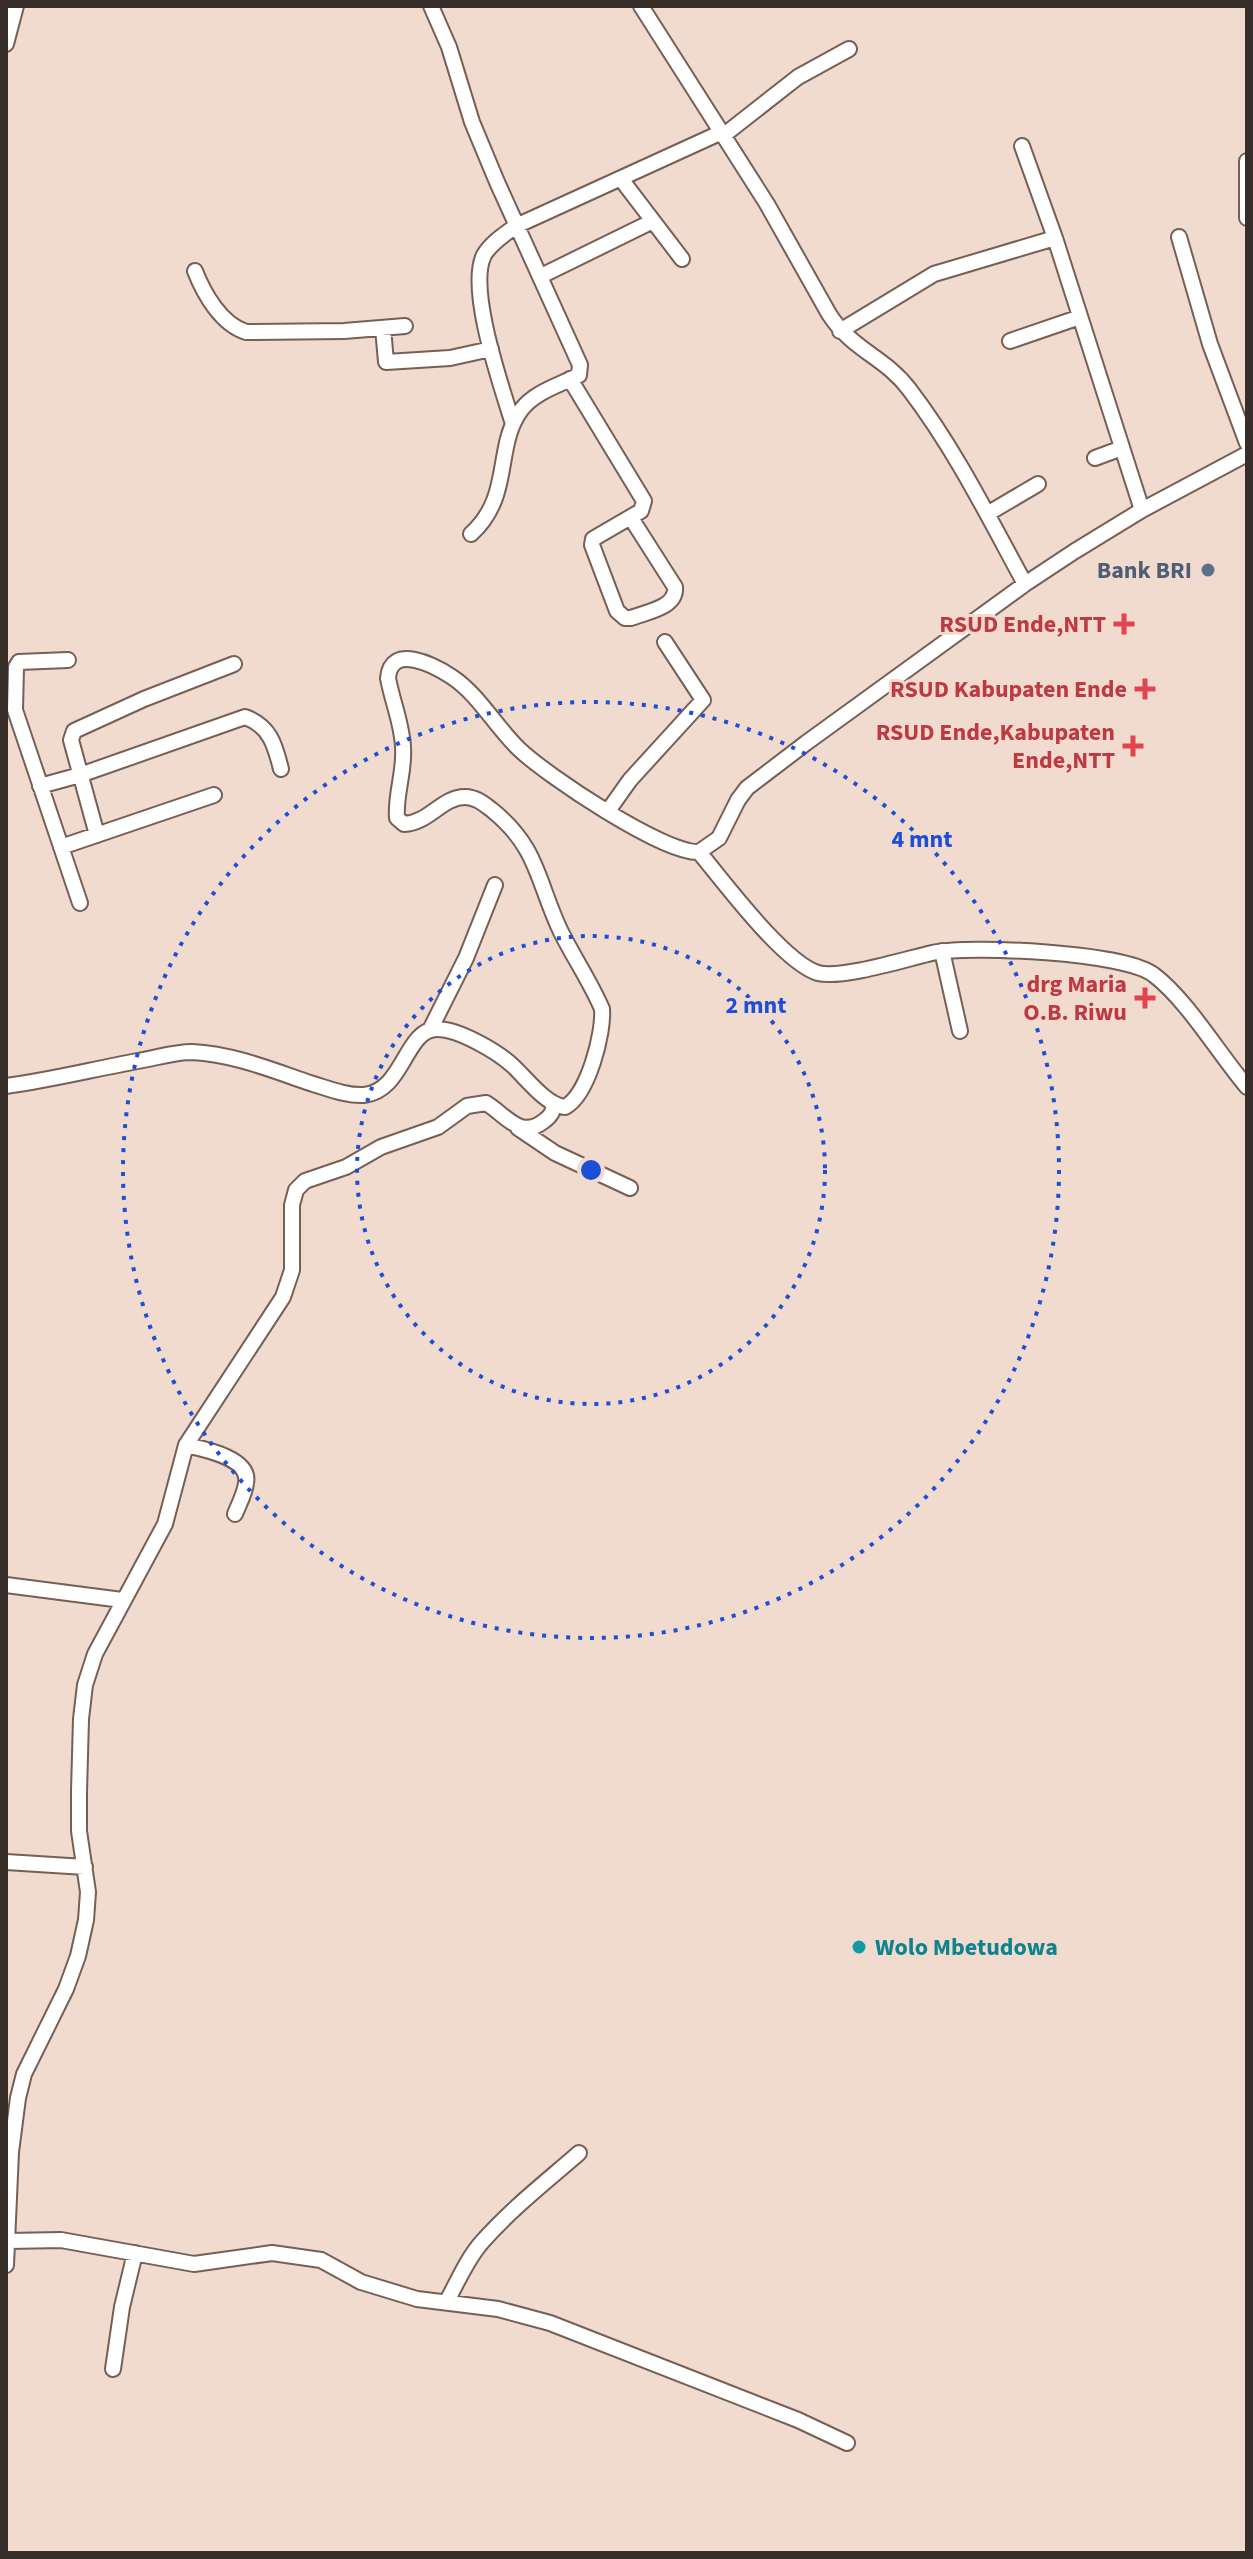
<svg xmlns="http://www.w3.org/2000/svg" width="1253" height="2559" font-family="'Source Sans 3',sans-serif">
	<rect width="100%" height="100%" fill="#f1dace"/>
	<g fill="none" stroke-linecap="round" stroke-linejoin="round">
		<defs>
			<path id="minor" d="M431,6L449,47L472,122L497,182L580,365L579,375C560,385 534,392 521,410C494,447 513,496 471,534
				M641,6L767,204L829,314C852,350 885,357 909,389C955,449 989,518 1025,584
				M6,44L16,6
				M724,135L798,77L849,49
				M1022,146L1055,238L1142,510
				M1247,161V218
				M621,179L682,259
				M1179,237L1210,344L1247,443
				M195,271C204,294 221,324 246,332L344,331L405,326
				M541,276L653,221
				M383,328L386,362L450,358L491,349
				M840,331L934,274L1055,238
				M1010,341L1080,317
				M570,379L644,501L641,511L598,536L593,539L592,545L617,611L625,618H631C646,612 677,608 675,587L631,518
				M513,424C502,388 467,289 484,255C491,243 505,234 516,226L722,132
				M1095,458L1122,448
				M987,514L1038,484
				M68,660L19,662L16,667L15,710L80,903
				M40,786L80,775L245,717C270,726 275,745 281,769
				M608,811L630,780L703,700L665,642
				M97,835L71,740L74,731L144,699L234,664
				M61,847L214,795
				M699,852C723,881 784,963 818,973C842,979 906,959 932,953C970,945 1125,952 1154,975C1187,1000 1219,1054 1247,1087
				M942,951L960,1031
				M430,1030L466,958L495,885
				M6,1086C51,1080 94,1069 138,1061C156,1058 174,1052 192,1052C233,1054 272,1070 310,1083C327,1088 346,1096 364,1095C404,1091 405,1029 437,1029C459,1029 498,1052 513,1066C527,1079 546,1105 565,1107C588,1095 604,1033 602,1009C591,983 574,958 561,932C537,882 539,848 492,810C484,804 476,797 465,797C442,797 429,823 404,824L397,818C395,794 405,772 403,747C402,723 392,701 388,678C391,643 434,665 452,677C478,694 496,727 519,749C546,775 664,854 699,852L719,838L738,800L747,788L806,743L1025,584L1075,551L1142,510L1247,454
				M518,1128L555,1153L630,1188
				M186,1445C204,1449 251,1458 246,1483C245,1493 239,1504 235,1514
				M6,1585L122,1600
				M6,1862L85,1867
				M8,2241L61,2240L194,2264L272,2253L321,2260L361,2282L417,2299L498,2309L550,2323L798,2420L847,2443
				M6,2265L11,2152L18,2098L24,2074L66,1989L78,1956L86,1920L88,1892L79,1831V1792L81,1719L85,1685L95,1654L165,1524L186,1445L283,1297L292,1270V1205L296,1190L305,1181L346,1167L381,1147L438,1127L467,1106L486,1103C506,1115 520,1140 544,1121C551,1116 553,1112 554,1104
				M447,2301C458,2281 467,2259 482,2242C511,2209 547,2181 579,2153
				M113,2369L122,2307L135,2253"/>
		</defs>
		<use href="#minor" stroke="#746056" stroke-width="18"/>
		<use href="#minor" stroke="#fff" stroke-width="14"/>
	</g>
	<g fill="none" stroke="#1d4ed8" stroke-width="4" stroke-dasharray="4 8">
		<circle cx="591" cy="1170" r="234"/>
		<circle cx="591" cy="1170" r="468"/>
	</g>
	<circle fill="#5c6f8a" stroke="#f1dace" stroke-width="3" cx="1208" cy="570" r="8"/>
	<g fill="#e0444e" stroke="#f1dace" stroke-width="3">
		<path d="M1120 612h8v8h8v8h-8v8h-8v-8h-8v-8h8z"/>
		<path d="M1141 677h8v8h8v8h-8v8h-8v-8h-8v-8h8z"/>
		<path d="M1129 734h8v8h8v8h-8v8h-8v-8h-8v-8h8z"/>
		<path d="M1141 986h8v8h8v8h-8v8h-8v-8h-8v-8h8z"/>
	</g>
	<circle fill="#0f9aa8" stroke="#f1dace" stroke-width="3" cx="859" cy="1947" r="8"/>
	<g text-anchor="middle" stroke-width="6" stroke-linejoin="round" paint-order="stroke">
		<g font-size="24" font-weight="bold" fill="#4e5e75" stroke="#f1dace" text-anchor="end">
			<text x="1192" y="578">Bank BRI</text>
		</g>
		<g font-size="24" font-weight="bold" fill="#be3a42" stroke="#f1dace" text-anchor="end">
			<text x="1106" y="632">RSUD Ende,NTT</text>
			<text x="1127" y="697">RSUD Kabupaten Ende</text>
			<text x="1115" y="740">RSUD Ende,Kabupaten<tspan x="1115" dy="28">Ende,NTT</tspan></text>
			<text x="1127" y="992">drg Maria<tspan x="1127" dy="28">O.B. Riwu</tspan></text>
		</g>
		<g font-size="24" font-weight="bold" fill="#0d838f" stroke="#f1dace" text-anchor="start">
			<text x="875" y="1955">Wolo Mbetudowa</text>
		</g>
	</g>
	<circle cx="591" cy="1170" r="12" fill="#1d4ed8" stroke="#f1dace" stroke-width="4"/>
	<g font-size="24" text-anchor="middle" font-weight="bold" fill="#1d4ed8" stroke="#f1dace" stroke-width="6" stroke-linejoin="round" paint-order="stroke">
		<text x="922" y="847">4 mnt</text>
		<text x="756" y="1013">2 mnt</text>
	</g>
	<rect width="1253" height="2559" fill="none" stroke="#372e2a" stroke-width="16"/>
</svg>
